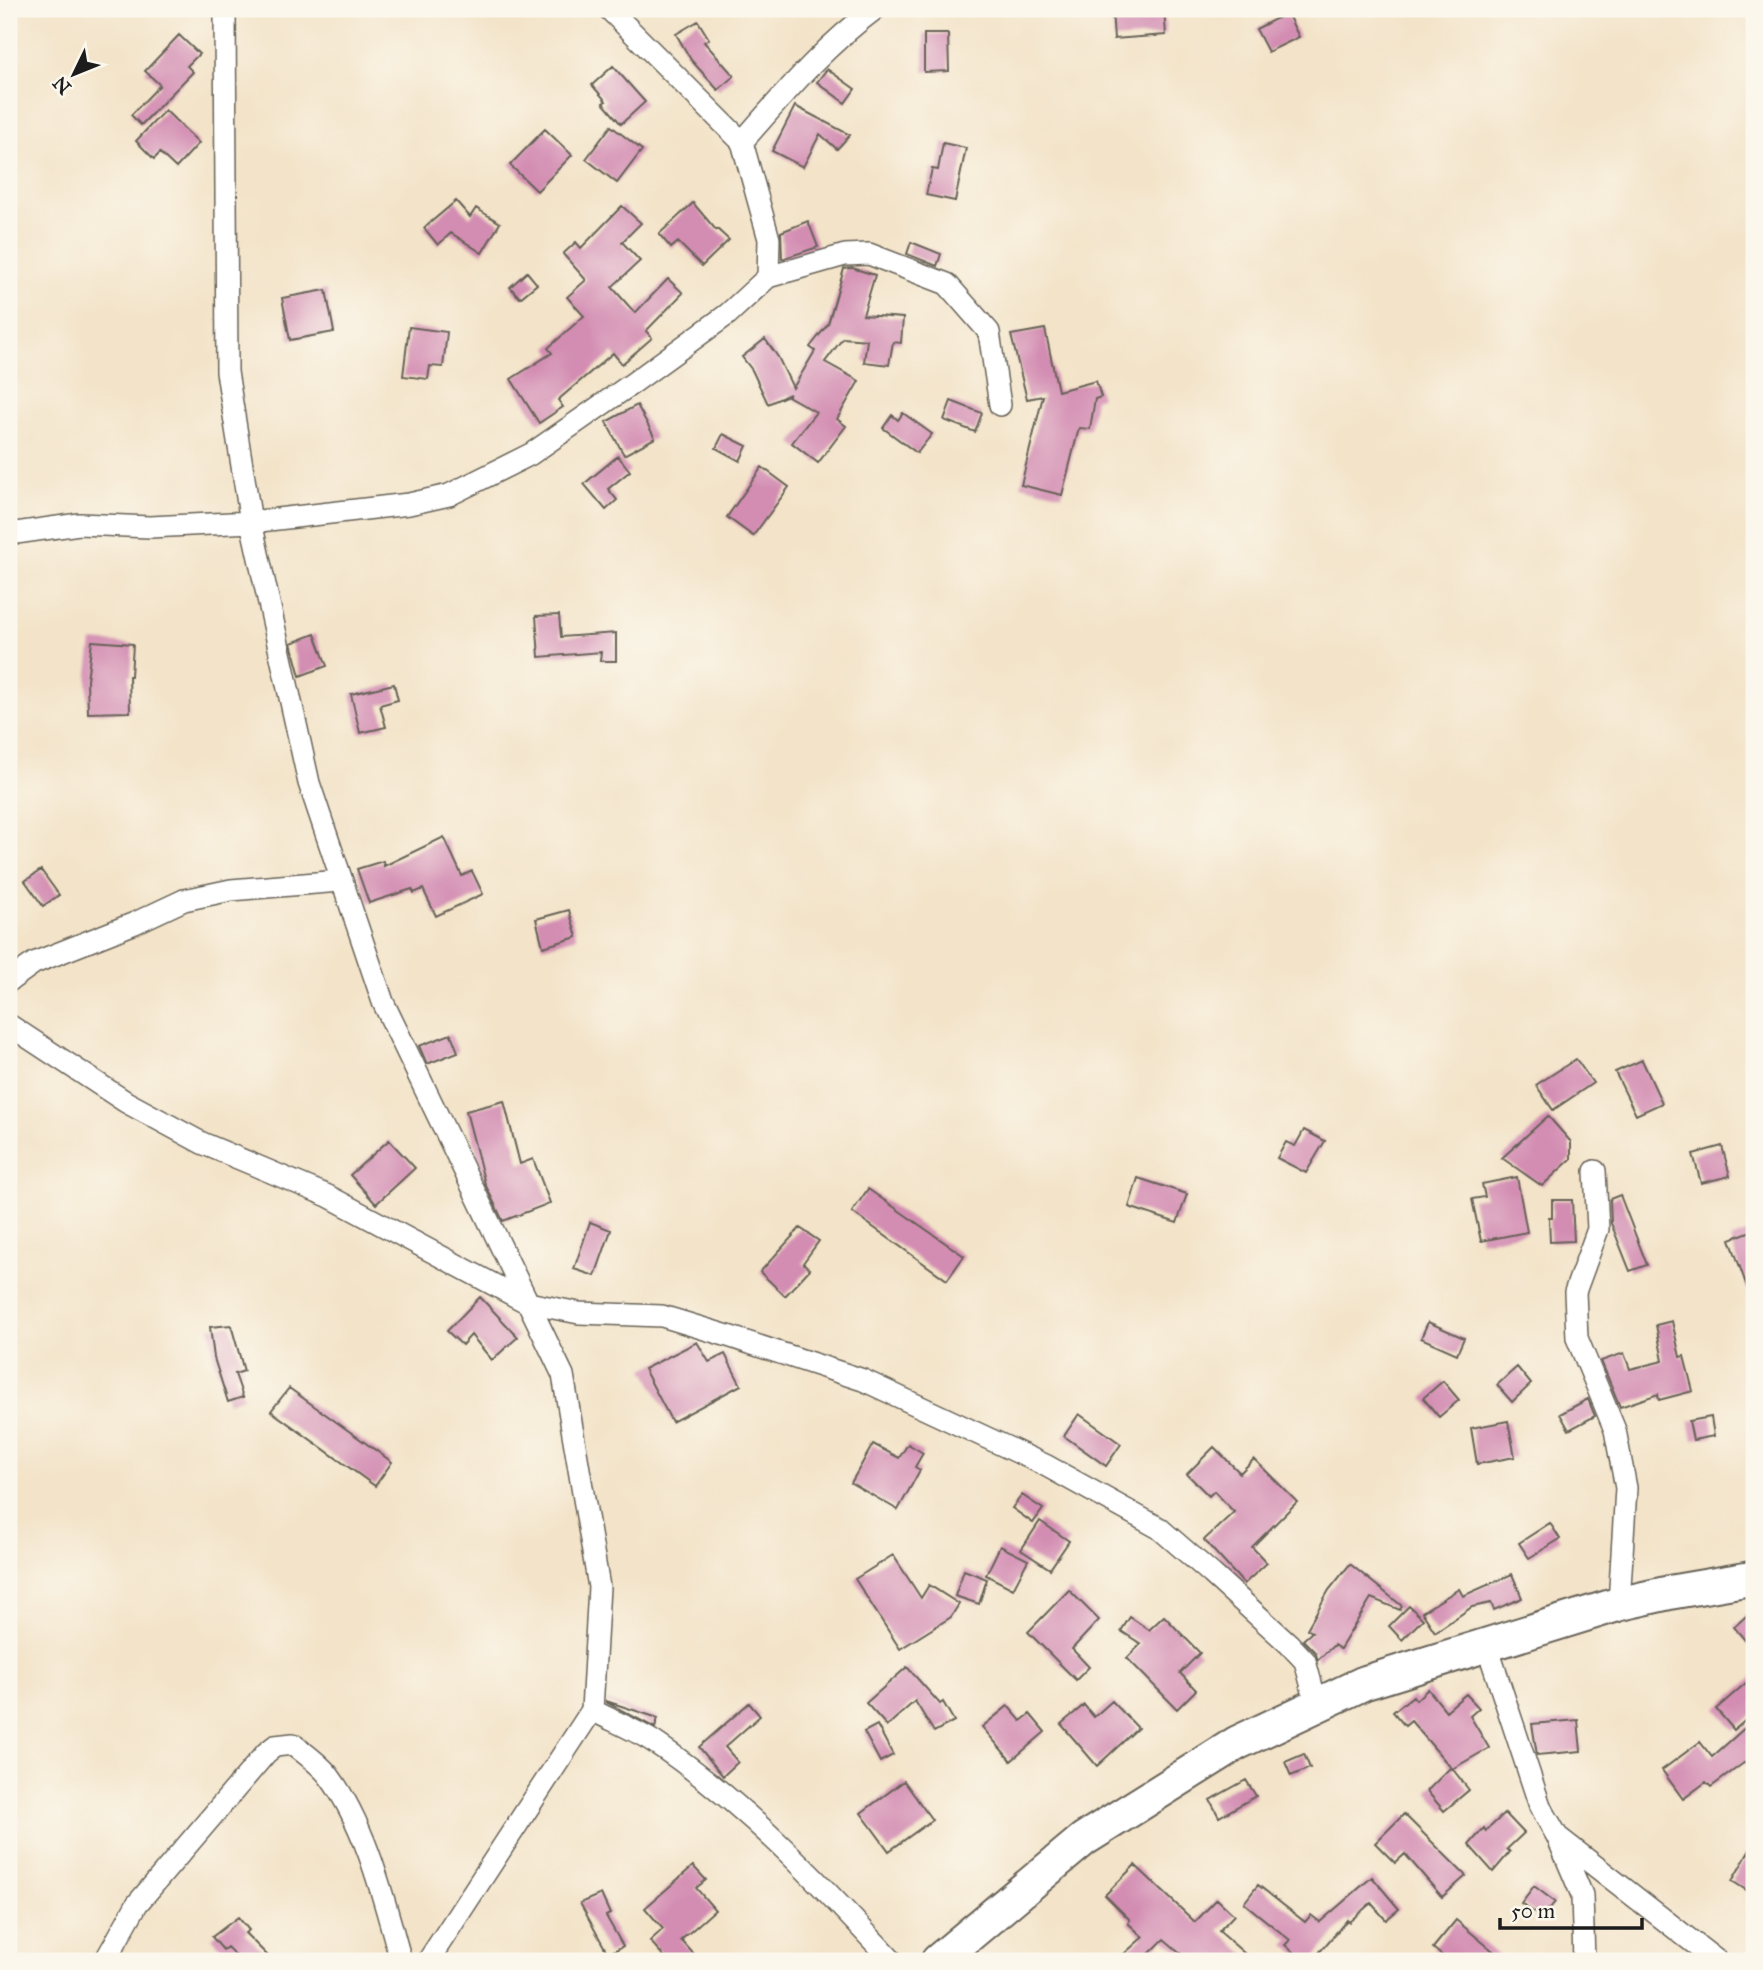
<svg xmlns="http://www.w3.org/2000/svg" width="1763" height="1970" font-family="'IM FELL Great Primer',serif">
	<rect width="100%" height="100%" fill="#fbf7ec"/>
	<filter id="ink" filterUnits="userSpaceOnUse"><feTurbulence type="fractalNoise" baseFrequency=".0143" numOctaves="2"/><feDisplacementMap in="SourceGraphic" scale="14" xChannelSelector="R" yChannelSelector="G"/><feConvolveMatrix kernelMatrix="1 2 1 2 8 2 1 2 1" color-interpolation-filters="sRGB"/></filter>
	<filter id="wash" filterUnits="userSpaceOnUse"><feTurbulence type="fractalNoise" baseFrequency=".00686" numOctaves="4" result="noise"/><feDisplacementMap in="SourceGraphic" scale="28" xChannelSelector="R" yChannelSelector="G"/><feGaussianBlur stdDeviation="1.57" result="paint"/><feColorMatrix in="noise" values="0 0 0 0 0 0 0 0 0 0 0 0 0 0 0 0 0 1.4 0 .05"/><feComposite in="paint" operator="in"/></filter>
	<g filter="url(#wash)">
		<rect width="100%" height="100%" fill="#f3e3c8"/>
		<g id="blocks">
			<path fill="#d38db2" d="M1112,9H1164L1166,35L1114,39Z
				M1287,13L1299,37L1268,52L1256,29Z
				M698,21L709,39L704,42L734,76L718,90L691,60L676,34Z
				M924,34H948L949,71L924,72Z
				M179,35L199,54L187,66L193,72L141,125L131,115L160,85L145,71Z
				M613,66L645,102L621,124L603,103L606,101L592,85Z
				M827,69L855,89L845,103L817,82Z
				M795,106L850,135L837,149L820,134L803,167L772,151Z
				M165,110L199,143L176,168L160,153L154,159L136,141Z
				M611,126L642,150L617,183L586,159Z
				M545,129L572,155L537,191L510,165Z
				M943,143L966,148L955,201L926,195L932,169L938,170Z
				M456,201L470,217L476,208L500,223L482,253L451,233L438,245L424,228Z
				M693,203L716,230L717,229L729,240L702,266L678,242L671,248L659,234Z
				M622,206L641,223L622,242L640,261L612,287L635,313L668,279L683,293L646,331L652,338L622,364L613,353L558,400L563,407L539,423L511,379L552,353L548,348L584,316L567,297L586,280L563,254L576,242L581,248Z
				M808,221L818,247L782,259L781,232Z
				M911,242L941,254L937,266L907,254Z
				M852,268L875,275L863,315L903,318L901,343L893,342L889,365L864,362L867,340L843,338L825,362L859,381L837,419L846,426L818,463L792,443L816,412L788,396L790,394L768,404L752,370L742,357L765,339L778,357L793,388L815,351L810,347L828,324L844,269Z
				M527,272L537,284L520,298L510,287Z
				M326,290L334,332L290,340L282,298Z
				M409,327L447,332L443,367L430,366L428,379L403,376Z
				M1045,329L1058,391L1096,381L1101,397L1095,399L1090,429L1079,428L1062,495L1021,485L1043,396L1027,399L1011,335Z
				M951,401L982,413L975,432L944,420Z
				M637,405L655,438L624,455L606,422Z
				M903,413L932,434L917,453L883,428L892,415L898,420Z
				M723,434L747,446L740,461L716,448Z
				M618,456L630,471L608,489L617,500L606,510L584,484Z
				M762,467L789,487L753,536L727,517Z
				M559,615L561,637L616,633V661H600L601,652L539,657L536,616Z
				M315,634L327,666L300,676L291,643Z
				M92,641L133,644L131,676H129L130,712L88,713L87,680Z
				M394,684L398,700L380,705L386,727L360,733L351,694Z
				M444,837L462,876L472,871L483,894L436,916L423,889L414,893L412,889L369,903L357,869L383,861L384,866Z
				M41,870L59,895L43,906L25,881Z
				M569,910L577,937L543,947L536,919Z
				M451,1034L458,1052L427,1064L419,1046Z
				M1576,1059L1593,1083L1553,1110L1536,1085Z
				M1642,1060L1662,1103L1636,1115L1615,1072Z
				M504,1101L520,1164L533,1159L550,1203L503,1221L485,1184L466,1111Z
				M1548,1116L1571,1142V1159L1542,1186L1502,1158Z
				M1304,1130L1325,1141L1306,1173L1277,1158L1286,1142L1295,1146Z
				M389,1140L415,1168L376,1204L350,1175Z
				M1722,1146L1730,1176L1701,1183L1693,1154Z
				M1517,1177L1527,1232L1481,1241L1472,1199L1485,1197L1482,1184Z
				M1138,1178L1187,1194L1177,1223L1129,1207Z
				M868,1189L964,1256L947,1280L852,1212Z
				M1620,1195L1647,1265L1630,1271L1611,1223L1610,1199Z
				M1552,1200H1572L1574,1241L1550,1242L1549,1218H1552Z
				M590,1222L611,1230L595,1276L574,1269Z
				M800,1228L819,1241L803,1263L810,1269L785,1296L760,1272Z
				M1754,1230V1301H1752L1730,1239Z
				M480,1297L518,1337L492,1360L471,1335L462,1345L447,1331Z
				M1672,1321L1680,1357L1684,1356L1693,1391L1659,1400L1658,1394L1620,1407L1601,1361L1624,1353L1630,1369L1663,1361L1656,1325Z
				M1428,1322L1464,1338L1457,1354L1421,1338Z
				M231,1325L244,1371L235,1374L243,1397L228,1402L214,1358L210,1327Z
				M697,1342L709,1362L725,1354L741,1385L672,1422L644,1369Z
				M1517,1367L1531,1384L1512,1402L1497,1385Z
				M1443,1381L1459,1400L1439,1417L1423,1398Z
				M289,1388L392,1462L375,1486L271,1411Z
				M1588,1399L1595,1416L1569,1430L1560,1414Z
				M1079,1414L1121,1444L1106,1466L1064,1436Z
				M1711,1417L1714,1436L1693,1440L1689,1421Z
				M1508,1421L1515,1457L1477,1464L1471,1428Z
				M873,1444L899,1458L908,1444L923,1453L915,1467L920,1470L898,1510L851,1483Z
				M1214,1447L1240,1473L1254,1459L1297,1502L1252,1547L1267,1563L1244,1584L1204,1540L1234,1512L1214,1491L1209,1496L1187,1474Z
				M1022,1495L1043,1509L1033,1523L1012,1508Z
				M1040,1521L1069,1541L1050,1569L1021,1550Z
				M1550,1523L1560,1539L1529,1558L1519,1543Z
				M1000,1546L1028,1560L1013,1589L986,1575Z
				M893,1555L921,1598L929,1585L959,1604L951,1617L900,1649L855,1579Z
				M1350,1564L1402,1606L1400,1610L1371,1598L1340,1649L1334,1645L1318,1660L1315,1652L1303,1640L1312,1632L1307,1629L1329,1590Z
				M964,1570L987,1579L979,1604L955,1596Z
				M1512,1574L1522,1598L1494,1610L1491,1603L1472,1607L1435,1632L1422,1612L1459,1589L1463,1596Z
				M1069,1590L1099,1620L1072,1649L1089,1667L1076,1680L1028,1632Z
				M1409,1606L1423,1619L1402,1640L1389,1626Z
				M1754,1609V1651L1734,1627Z
				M1164,1616L1200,1653L1180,1673L1196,1690L1177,1709L1127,1658L1141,1644L1121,1631L1130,1617L1149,1630Z
				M907,1667L940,1704L943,1702L954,1721L934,1732L915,1701L887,1726L866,1703Z
				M1754,1676V1713L1734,1730L1716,1709Z
				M1428,1689L1446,1711L1466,1694L1479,1708L1470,1716L1489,1748L1452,1769L1411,1721L1405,1726L1393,1712L1413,1696L1416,1700Z
				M606,1701L658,1718L655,1728L606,1702Z
				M1112,1701L1138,1728L1097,1766L1061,1724L1084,1705L1094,1717Z
				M749,1703L760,1716L725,1747L738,1762L723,1776L699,1747Z
				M1008,1706L1021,1721L1030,1714L1045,1732L1011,1761L982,1727Z
				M1578,1720L1581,1751L1537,1755L1532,1724Z
				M877,1725L893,1755L880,1762L864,1732Z
				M1747,1726L1754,1735V1773L1745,1762L1711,1787L1706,1782L1683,1799L1662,1770L1700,1742L1712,1757Z
				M1304,1754L1310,1768L1291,1776L1285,1762Z
				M1451,1767L1469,1790L1444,1811L1427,1791Z
				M1246,1780L1256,1796L1219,1817L1210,1800Z
				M904,1781L932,1820L889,1851L861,1813Z
				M1505,1813L1524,1833L1507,1849L1510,1852L1493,1872L1469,1845L1484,1828L1486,1831Z
				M1404,1814L1466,1876L1442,1897L1405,1854L1395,1863L1375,1843Z
				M1754,1843V1895L1732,1881Z
				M1135,1865L1195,1922L1217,1899L1234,1915L1219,1931L1253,1961H1190L1164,1939L1142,1961H1116L1143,1937L1128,1923L1130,1920L1105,1895Z
				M693,1866L706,1880L696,1888L715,1910L681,1940L700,1961H668L650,1941L663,1929L645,1908Z
				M1372,1877L1399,1909L1386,1920L1371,1903L1349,1922L1347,1920L1312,1961H1303L1285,1945L1290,1940L1244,1903L1258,1885L1305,1922L1311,1915L1320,1922Z
				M1534,1886L1555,1902L1542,1918L1521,1903Z
				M601,1894L610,1914L606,1916L623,1946L608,1954L580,1903Z
				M238,1917L249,1930L245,1933L273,1961H241L227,1947L223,1950L212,1937Z
				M1456,1920L1505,1961H1448L1433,1948Z"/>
		</g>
	</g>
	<g filter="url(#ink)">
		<use href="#blocks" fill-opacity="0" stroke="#676258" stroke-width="2"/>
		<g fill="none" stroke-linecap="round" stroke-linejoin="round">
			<defs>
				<path id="street" d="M225,9L227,372L251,522L409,504L449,495L531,454L633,383L728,314L768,277L769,239L742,142C785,93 823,47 875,9
					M609,9L742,142
					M768,277L845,255L869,254L947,284L989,332L1000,405
					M9,534L79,524L150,527L251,522L309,783L383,1002L563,1375L599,1587L592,1710L428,1961
					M9,981L34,963L135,923L184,900L231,890L340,881
					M9,1025L126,1102L202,1143L328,1196L528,1303L579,1313L662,1316L728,1336L863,1380L1045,1465L1159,1528L1212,1574L1289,1644L1305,1661L1317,1706
					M1595,1171L1598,1229L1575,1292L1577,1338L1615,1430L1626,1488L1619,1604
					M1487,1646L1540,1806L1557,1836L1582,1895L1584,1961
					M592,1710C613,1721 635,1730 654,1742C744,1802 819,1882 892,1961
					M1558,1837L1717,1961
					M105,1961L137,1904L266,1753L275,1746L293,1744C305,1754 320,1764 329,1776C367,1827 384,1901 401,1961"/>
				<path id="primary" d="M938,1961L1084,1839L1237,1743L1364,1683L1619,1604L1672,1592L1754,1578"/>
			</defs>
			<use href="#street" stroke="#676258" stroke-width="24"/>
			<use href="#primary" stroke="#676258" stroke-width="37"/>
			<use href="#street" stroke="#fff" stroke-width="21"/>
			<use href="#primary" stroke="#fff" stroke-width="33"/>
		</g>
	</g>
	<rect width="1763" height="1970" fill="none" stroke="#fbf7ec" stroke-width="35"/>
	<g transform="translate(74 74) rotate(227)" stroke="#fbf7ec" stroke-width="5" paint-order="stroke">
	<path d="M0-5L12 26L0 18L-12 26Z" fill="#1c1c1c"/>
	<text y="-10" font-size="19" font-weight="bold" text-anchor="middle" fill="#1c1c1c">N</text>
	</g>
	<path d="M1500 1918v10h142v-10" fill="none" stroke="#1c1c1c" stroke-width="3.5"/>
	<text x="1511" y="1918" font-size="21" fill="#1c1c1c" stroke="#fbf7ec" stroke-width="5" paint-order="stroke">50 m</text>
</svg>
